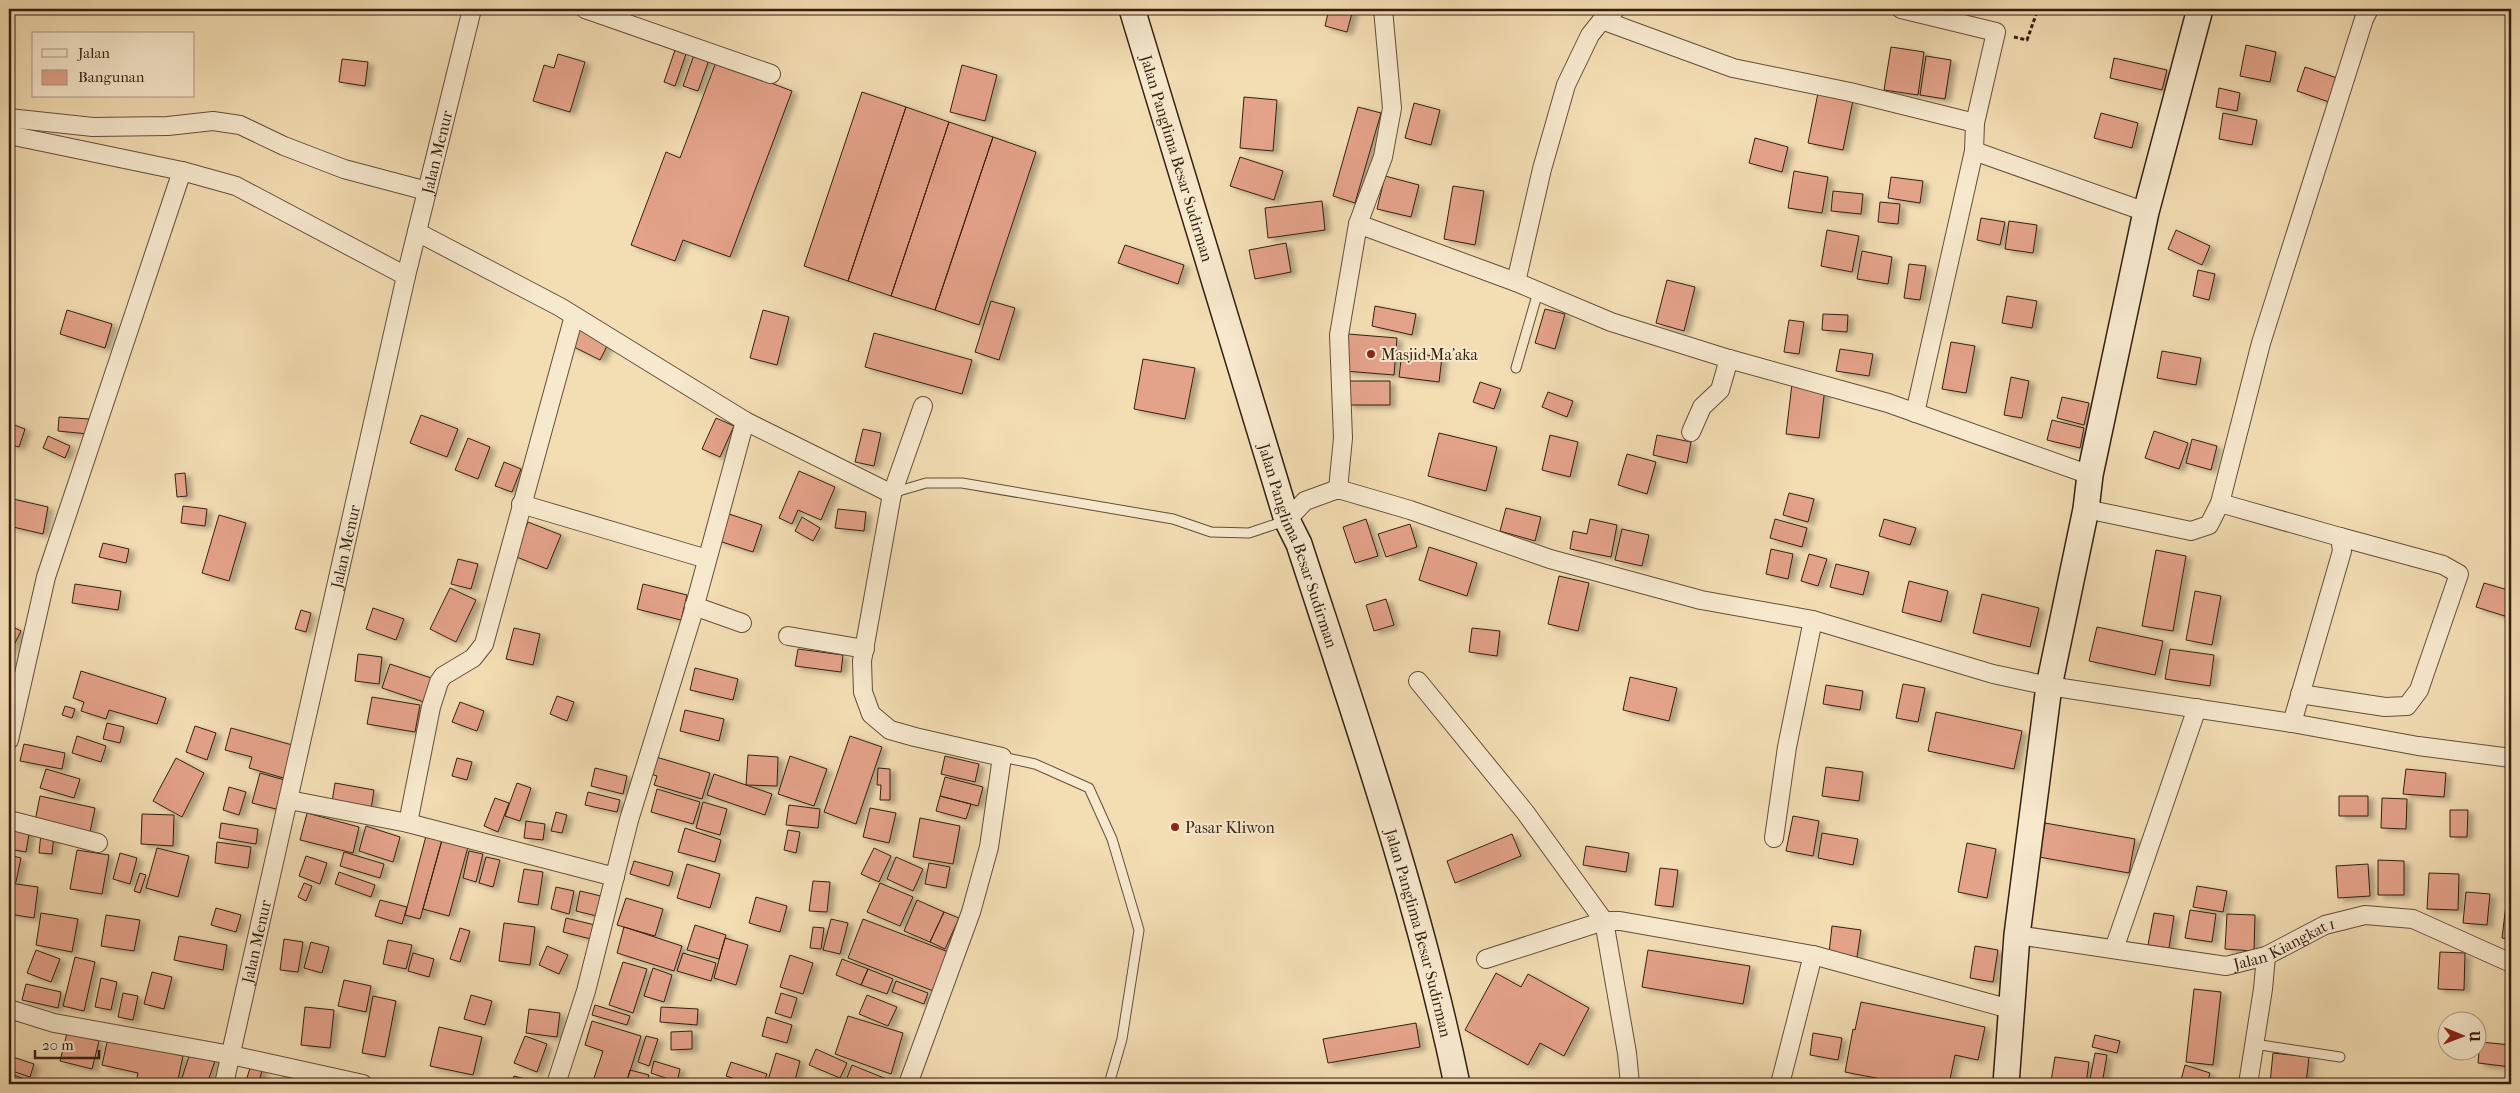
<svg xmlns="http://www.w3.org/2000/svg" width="2520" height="1093" font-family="'IM FELL French Canon',serif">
	<defs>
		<filter id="shadow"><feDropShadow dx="5.5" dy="3" stdDeviation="2.5" flood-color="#0004"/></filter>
	</defs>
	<rect width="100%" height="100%" fill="#f3ddb3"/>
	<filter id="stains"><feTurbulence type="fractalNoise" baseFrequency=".004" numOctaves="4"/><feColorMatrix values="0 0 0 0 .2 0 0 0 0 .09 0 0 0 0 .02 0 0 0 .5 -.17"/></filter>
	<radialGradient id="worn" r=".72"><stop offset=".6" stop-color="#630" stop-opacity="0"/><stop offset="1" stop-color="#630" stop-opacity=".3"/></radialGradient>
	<path fill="#e4a289" stroke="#341f11" filter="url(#shadow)" d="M1329,9H1353L1347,32L1325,26Z
		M2246,45L2276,52L2270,82L2240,76Z
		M1891,47L1924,52L1918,95L1884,90Z
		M675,50L686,54L675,86L664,82Z
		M695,52L710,57L698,91L683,86Z
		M558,54L585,62L570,112L533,101L544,65L554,68Z
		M1926,56L1951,60L1945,99L1920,95Z
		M2114,58L2167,70L2162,90L2110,78Z
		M342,59L368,62L365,86L339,82Z
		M716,62L792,91L730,257L683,240L675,261L631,245L666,152L680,158Z
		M962,65L997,75L985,121L950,112Z
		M2305,67L2337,78L2329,102L2297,91Z
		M2219,88L2240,93L2237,111L2216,107Z
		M862,92L906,107L848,281L804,266Z
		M1818,93L1853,100L1843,150L1808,143Z
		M1244,97L1277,100L1273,151L1240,148Z
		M1414,103L1440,110L1431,145L1405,138Z
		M906,107L949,122L891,296L848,281Z
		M1358,107L1381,113L1355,203L1333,196Z
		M2101,113L2138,123L2132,148L2094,138Z
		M2223,113L2257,120L2252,145L2219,139Z
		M949,122L993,137L935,310L891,296Z
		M993,137L1036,152L979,325L935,310Z
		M1755,138L1788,147L1782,172L1749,163Z
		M1240,157L1283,171L1274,200L1230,186Z
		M1794,171L1828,177L1822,213L1788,208Z
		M1385,176L1419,185L1411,217L1377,209Z
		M1891,177L1923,181L1920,203L1888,198Z
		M1453,186L1484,191L1475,245L1444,239Z
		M1833,191L1863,194L1861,214L1831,211Z
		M1322,201L1325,230L1268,238L1265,208Z
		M1880,202L1900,204L1898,224L1878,222Z
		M1981,218L2005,222L2000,245L1977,240Z
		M2009,221L2037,225L2033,253L2005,249Z
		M1827,230L1859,236L1852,272L1821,266Z
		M2176,230L2210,246L2202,265L2168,249Z
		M1286,243L1291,272L1255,279L1249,250Z
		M1125,245L1184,265L1178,284L1118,263Z
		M1862,251L1892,257L1888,284L1857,279Z
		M1909,264L1926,266L1920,300L1904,298Z
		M2198,270L2215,274L2209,300L2193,296Z
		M1667,280L1695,287L1684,331L1656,323Z
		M2007,296L2037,301L2032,328L2002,323Z
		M991,301L1015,308L999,360L975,352Z
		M1375,306L1416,314L1412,335L1372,326Z
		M1545,309L1565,314L1555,349L1535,343Z
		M67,310L112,324L105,348L60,334Z
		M763,310L789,317L777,365L750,358Z
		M1823,314L1848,315L1847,332L1822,330Z
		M1789,320L1804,322L1799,354L1784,352Z
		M579,327L609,342L600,360L570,345Z
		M874,333L972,360L962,394L865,367Z
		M1348,334L1397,338L1394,375L1345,371Z
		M1951,342L1975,346L1966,393L1942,389Z
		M1840,349L1873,354L1869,376L1836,371Z
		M2162,351L2201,358L2196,385L2157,378Z
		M1402,352L1442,357L1439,382L1399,377Z
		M1143,359L1195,368L1185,419L1134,409Z
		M2011,377L2029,381L2022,418L2004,415Z
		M1348,381H1390V405H1348Z
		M1480,382L1501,389L1494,409L1473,402Z
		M1792,384L1825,388L1819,438L1786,434Z
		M1548,392L1573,401L1567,417L1542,407Z
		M2062,397L2089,403L2084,425L2057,418Z
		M421,415L458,429L447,457L410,443Z
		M59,417L89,419L88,434L58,431Z
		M716,418L734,426L720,457L702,449Z
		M2052,420L2084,428L2080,448L2047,440Z
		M9,423L25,429L19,447L9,444Z
		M863,429L881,433L874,466L855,462Z
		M2154,431L2188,443L2179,469L2145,458Z
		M1439,433L1497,447L1486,491L1428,476Z
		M1550,435L1578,442L1570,477L1542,470Z
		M1657,435L1691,442L1687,463L1653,455Z
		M48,436L70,446L65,458L43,448Z
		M468,438L490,447L478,479L455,470Z
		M2192,439L2217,446L2211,470L2186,463Z
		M1627,454L1656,462L1647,494L1618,485Z
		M504,462L521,469L512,492L495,486Z
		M799,471L835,487L821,520L798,510L792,524L779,518Z
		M185,473L187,496L177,497L175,474Z
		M1789,493L1814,499L1808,522L1783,515Z
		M9,498L48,507L43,534L9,526Z
		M183,506L207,509L205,526L181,523Z
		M1506,508L1541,517L1535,541L1500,531Z
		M838,509L866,512L864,531L835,528Z
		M726,513L762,525L753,552L716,540Z
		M219,515L246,523L229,581L202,573Z
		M802,517L820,528L813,541L795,531Z
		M1366,519L1378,556L1355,563L1343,527Z
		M1590,519L1617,525L1611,557L1570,549L1573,531L1587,534Z
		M1775,519L1807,528L1802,547L1770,538Z
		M1884,519L1916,528L1910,545L1879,536Z
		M528,522L561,535L547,569L514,556Z
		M1410,524L1417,547L1386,557L1378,534Z
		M1622,529L1649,535L1642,566L1615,560Z
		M103,543L129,549L126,563L99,557Z
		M1429,547L1477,563L1467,596L1419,580Z
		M1771,549L1793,554L1788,579L1766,574Z
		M2156,550L2186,556L2173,631L2142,626Z
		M1809,554L1827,559L1818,586L1801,581Z
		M458,559L478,564L471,589L451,584Z
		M1836,564L1869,572L1863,595L1830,587Z
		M1559,576L1589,583L1578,631L1548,624Z
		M1909,581L1948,591L1941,622L1902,612Z
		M2484,583L2511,591V618L2476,607Z
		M75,584L121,591L118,610L72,603Z
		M643,584L687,595L681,620L637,609Z
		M450,588L476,600L456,642L430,629Z
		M2195,591L2221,596L2212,645L2186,640Z
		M1982,594L2039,608L2030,647L1973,633Z
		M1386,599L1394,625L1374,631L1366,605Z
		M373,608L404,619L396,640L366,629Z
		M301,610L311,613L306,632L295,629Z
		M9,625L21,631L9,655Z
		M2097,627L2163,641L2155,675L2089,661Z
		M514,628L540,634L533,665L506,659Z
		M1472,628L1500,631L1497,656L1469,652Z
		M798,649L843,655L841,672L795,666Z
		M2170,649L2214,655L2210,686L2165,679Z
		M358,654L382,657L379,684L355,681Z
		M390,664L437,680L430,704L382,688Z
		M695,668L738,679L733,700L690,690Z
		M81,671L166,698L157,724L109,710L106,719L81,711L84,702L73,698Z
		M1630,677L1677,688L1669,721L1623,710Z
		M1903,684L1925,688L1918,722L1896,718Z
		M1826,685L1863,691L1860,710L1823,704Z
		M557,696L574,702L567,721L550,714Z
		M372,697L420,705L415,732L367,724Z
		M460,702L484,711L477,731L452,722Z
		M65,706L75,709L72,718L62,715Z
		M685,710L724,719L719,741L680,731Z
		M1936,712L2022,731L2014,769L1928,751Z
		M107,723L124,727L120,743L103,739Z
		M195,726L216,733L207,760L186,752Z
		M231,728L296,746L287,779L249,768L252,757L225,750Z
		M77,736L106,746L101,762L72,753Z
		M850,736L882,747L856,824L824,812Z
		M24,744L65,753L62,769L20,761Z
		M748,755L778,757L777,786L746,785Z
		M790,756L827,769L814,806L778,794Z
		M945,756L979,764L975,782L941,774Z
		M656,757L710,773L702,799L654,785L657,776L651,774Z
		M176,758L204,773L182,817L153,801Z
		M457,758L472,762L467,780L452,776Z
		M1826,767L1863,772L1859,801L1822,796Z
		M595,768L627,776L623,794L591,786Z
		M878,768L890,769V800H880L881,785H877Z
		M46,769L80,779L74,798L40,788Z
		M2406,769L2446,773L2444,797L2403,794Z
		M260,773L288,781L280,810L252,803Z
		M714,774L772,794L765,815L707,795Z
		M945,777L983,787L978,806L940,796Z
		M335,783L374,790L371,809L332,802Z
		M517,783L531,788L520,821L505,816Z
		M229,787L246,792L239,815L223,810Z
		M657,789L700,802L693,824L651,812Z
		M588,792L620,800L617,812L585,805Z
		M40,796L95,808L90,832L35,821Z
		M940,796L971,804L966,819L936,811Z
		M2339,796H2368V816H2339Z
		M495,798L509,803L498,832L484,826Z
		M2382,798L2407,799L2406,829L2381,828Z
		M703,802L727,809L720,835L696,828Z
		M789,805L820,809L818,828L786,825Z
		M870,808L896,813L889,843L863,837Z
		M2450,810H2468L2467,837H2450Z
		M556,812L567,815L562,833L551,831Z
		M307,813L359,827L353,853L300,840Z
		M142,814L174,815L173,846L141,844Z
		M1793,816L1819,821L1813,856L1786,851Z
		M920,818L960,826L953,864L913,857Z
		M526,821L545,824L543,840L524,838Z
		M9,823L30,828L26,852L9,849Z
		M221,823L258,829L256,844L219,838Z
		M2045,823L2135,839L2129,873L2039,857Z
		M366,826L400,837L393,862L359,851Z
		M685,828L721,840L715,862L678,852Z
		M788,830L800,832L796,853L784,850Z
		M41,833L54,834L52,854L39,853Z
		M1822,833L1858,839L1853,865L1818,858Z
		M1512,834L1521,856L1455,883L1447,861Z
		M426,836L442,840L420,919L405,915Z
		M442,840L468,847L449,916L423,909Z
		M217,842L251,847L248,868L215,863Z
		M1967,843L1996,849L1987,898L1958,892Z
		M1586,846L1629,853L1626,872L1583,865Z
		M157,848L189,856L178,897L146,888Z
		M874,848L891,856L879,882L861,874Z
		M77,850L109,855L102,894L70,889Z
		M469,851L483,854L476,882L463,878Z
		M344,852L384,864L380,878L340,866Z
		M120,853L137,858L130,884L113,879Z
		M9,855L21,858L16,882L9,881Z
		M306,856L327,863L320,884L299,876Z
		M486,857L500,860L493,887L479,883Z
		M896,857L923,869L913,891L887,879Z
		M2378,860L2404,861V895H2378Z
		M634,861L673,872L669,886L630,874Z
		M929,863L950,867L946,888L925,884Z
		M687,864L720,874L710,908L677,898Z
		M2368,864L2370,896L2338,898L2336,866Z
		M1660,868L1678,870L1673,907L1655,905Z
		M524,869L543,872L538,905L518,902Z
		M339,872L375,885L371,897L335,884Z
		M140,873L146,875L140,893L134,891Z
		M2429,873L2459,874L2458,910L2427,909Z
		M813,881L830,882L827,912L809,911Z
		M9,883L38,887L34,918L9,914Z
		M304,883L312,886L306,901L298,897Z
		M880,883L913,897L900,926L867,912Z
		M2197,886L2227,891L2223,912L2193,907Z
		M556,887L574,891L569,914L551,909Z
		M580,891L605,897L601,917L576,911Z
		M2466,892L2490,894L2487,925L2463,923Z
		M756,897L787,906L780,932L749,923Z
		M626,898L663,909L655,936L617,925Z
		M380,900L407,907L402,924L375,916Z
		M917,900L944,912L930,942L904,931Z
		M2506,905L2511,906V940L2502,938Z
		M216,908L241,915L236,932L211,925Z
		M2190,910L2216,914L2212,942L2185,938Z
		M944,912L959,918L945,949L930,942Z
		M41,913L78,919L72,952L36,945Z
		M2154,913L2174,916L2169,948L2148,945Z
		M2227,914L2255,915L2254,951L2225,949Z
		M106,915L140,920L134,951L101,946Z
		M566,918L599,926L595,940L563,932Z
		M831,919L848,923L840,954L823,950Z
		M863,919L951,953L936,992L848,958Z
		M504,923L535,927L530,965L499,961Z
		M695,925L726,935L719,959L687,950Z
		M1832,926L1861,930L1857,957L1829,953Z
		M624,927L682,946L674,971L617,953Z
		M813,927L824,928L821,949L810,948Z
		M460,928L470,931L460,962L450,959Z
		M179,936L227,945L223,970L174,960Z
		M725,938L748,945L736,985L714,978Z
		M284,939L303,942L298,972L280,970Z
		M388,940L412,945L406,969L383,964Z
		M311,942L329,947L322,973L304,968Z
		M547,946L568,955L559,974L539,965Z
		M1975,946L1998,950L1993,982L1970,978Z
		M36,950L60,959L51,982L27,973Z
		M1648,950L1750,966L1743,1004L1642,987Z
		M2440,952L2465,953L2464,990L2438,989Z
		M413,953L434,959L429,977L408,971Z
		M683,953L716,963L711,981L677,971Z
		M790,955L813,963L803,994L780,987Z
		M75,957L95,962L84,1011L63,1006Z
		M842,959L868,969L861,985L836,975Z
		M623,962L647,969L633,1013L609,1005Z
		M653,968L672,975L664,1002L644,996Z
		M868,969L893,979L887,994L861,985Z
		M152,972L172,977L164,1009L144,1004Z
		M1496,973L1521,987L1528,974L1589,1008L1564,1056L1540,1043L1528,1065L1465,1030Z
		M101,978L117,982L111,1010L95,1007Z
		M344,980L371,986L366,1012L338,1006Z
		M896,981L928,993L924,1004L892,992Z
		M26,984L61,992L58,1008L22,1000Z
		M2194,989L2221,992L2213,1065L2186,1062Z
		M123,993L138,996L133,1020L118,1017Z
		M781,993L797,998L791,1018L775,1013Z
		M471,995L492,1001L485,1025L464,1019Z
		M867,995L897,1007L888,1026L859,1014Z
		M373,996L396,1001L385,1057L362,1053Z
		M1861,1002L1985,1027L1978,1060L1955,1055L1949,1084H1907L1845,1072L1853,1029L1855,1030Z
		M595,1005L630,1016L627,1025L592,1015Z
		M305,1007L334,1010L330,1048L301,1045Z
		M661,1007L698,1009L697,1025L660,1022Z
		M529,1009L560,1013L557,1037L526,1033Z
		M848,1016L903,1033L891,1074L835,1054Z
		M767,1017L792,1025L787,1043L762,1036Z
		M592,1021L641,1036L626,1084H592L603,1051L585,1045Z
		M1416,1023L1420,1047L1328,1063L1323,1039Z
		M439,1027L482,1037L473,1075L430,1066Z
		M692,1031V1049L671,1050V1032Z
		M67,1033L99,1041L92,1069L60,1061Z
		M1813,1033L1842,1038L1838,1060L1810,1055Z
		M2095,1035L2120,1041L2117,1053L2092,1047Z
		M525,1036L547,1044L537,1072L514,1063Z
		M646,1036L658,1039L649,1066L638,1062Z
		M108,1038L183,1056L177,1084L136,1083L138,1073L102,1065Z
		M2480,1042L2511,1045V1067L2478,1063Z
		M816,1049L847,1063L840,1078L809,1065Z
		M191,1050L216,1058L207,1084H180Z
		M776,1053L800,1061L794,1084H767Z
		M2095,1053L2107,1055L2102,1084H2089Z
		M2273,1053L2309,1057L2306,1084L2270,1083Z
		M13,1057L34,1064L30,1077L9,1070Z
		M2055,1057L2089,1062L2086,1084L2051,1081Z
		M654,1061L680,1069L677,1082L651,1073Z
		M731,1062L767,1074L763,1084H751L726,1076Z
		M251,1065L263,1068L258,1084H245Z
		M852,1065L889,1080L888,1084L845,1083Z
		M2185,1065L2210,1073L2207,1084H2180Z
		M630,1070L649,1075L646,1084H626Z
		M9,1073L29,1081L28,1084H9Z
		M514,1076L544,1084H511Z"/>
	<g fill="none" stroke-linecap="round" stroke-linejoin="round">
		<defs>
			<path id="lane" d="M1516,368L1538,292
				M892,493L926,483H962L1173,519L1211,532L1249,533L1285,521
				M1002,757L1035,764L1089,788L1112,839L1139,930L1122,1039L1109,1084
				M2254,1044L2340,1057"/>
			<g id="street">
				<path d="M585,9L771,74"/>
				<path d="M1616,9L1602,20L1590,35L1566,85L1542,169L1516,282L1611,322L1729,359L1888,403L2090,475"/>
				<path d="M1901,9L1996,32L1975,123"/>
				<path d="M1602,20L1733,68L1850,92L1975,123L1974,151L1915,413"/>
				<path d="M9,118L93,127L168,126L213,121L240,125L284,146L344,169L427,191"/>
				<path d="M9,135L182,171L236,186L406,276"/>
				<path d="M1974,151L2146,212"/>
				<path d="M1358,224L1516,282"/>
				<path d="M417,232L560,307L745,421L892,494L923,406"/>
				<path d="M1691,432L1702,407L1720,390L1729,359"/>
				<path d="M1338,489L1343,438L1339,335L1358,224L1383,157L1392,108L1383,9"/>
				<path d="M892,494L862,661L863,692L871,714L890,730L915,737L1002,757L989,847L971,912L908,1084"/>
				<path d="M2220,503L2261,343L2364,19L2369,9"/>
				<path d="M521,504L707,559"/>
				<path d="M2086,509L2191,531L2209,525L2220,503L2340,537L2342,551L2292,723"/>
				<path d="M1287,520L1305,501L1338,489L1410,510L1550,559L1701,600L1813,620L1993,674L2049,686L2292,723L2418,746L2511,758"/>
				<path d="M694,606L742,623"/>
				<path d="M788,636L865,649"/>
				<path d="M1418,681L1525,812L1604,921L1627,1053L1630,1084"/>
				<path d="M2300,694L2385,707L2407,706L2419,690L2459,574L2443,565L2340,537"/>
				<path d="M9,740L46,577L182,171"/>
				<path d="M289,800L408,823L615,877"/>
				<path d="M9,820L98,843"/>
				<path d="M408,823L431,707L439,682L443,676L473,658L484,644L574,316"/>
				<path d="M1774,838L1787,747L1813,620"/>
				<path id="s1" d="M2017,935L2226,966L2266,956L2325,925L2365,915L2413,919L2511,963"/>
				<path d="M2114,949L2197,708"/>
				<path d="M1486,959L1604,921H1620L1813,955L2010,1009"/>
				<path d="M9,1009L54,1023L231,1055L363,1084"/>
				<path id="s2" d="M224,1084L406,276L472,9"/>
				<path d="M556,1084L586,991L629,820L692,616L745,421"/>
				<path d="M1780,1084L1813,955"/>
				<path d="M2248,1084L2263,989L2266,956"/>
			</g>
			<g id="secondary">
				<path id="s3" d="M1132,9L1287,520L1299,544C1357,722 1419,900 1457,1084"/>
				<path d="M2006,1084L2017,935L2049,686L2086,509L2090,475L2146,212L2200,9"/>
			</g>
		</defs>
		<use href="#lane" stroke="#644e3a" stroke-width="11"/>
		<use href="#street" stroke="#644e3a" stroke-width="20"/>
		<use href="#secondary" stroke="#341f11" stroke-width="28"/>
		<path stroke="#341f11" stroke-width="3" stroke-dasharray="4 2.5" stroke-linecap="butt" d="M2014,37L2027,40L2038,9"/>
		<use href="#lane" stroke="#f7e9ce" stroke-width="9"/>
		<use href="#street" stroke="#f7e9ce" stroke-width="18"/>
		<use href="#secondary" stroke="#f7e9ce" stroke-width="25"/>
	</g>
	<g fill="#8f2418" stroke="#f7e9ce" stroke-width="2">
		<circle cx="1371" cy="354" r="5"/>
		<circle cx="1175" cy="827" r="5"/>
	</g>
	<g text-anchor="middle" stroke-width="4" stroke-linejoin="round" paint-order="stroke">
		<g font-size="16" fill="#341f11" stroke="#f7e9ce">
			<text dy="6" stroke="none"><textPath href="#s2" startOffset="956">Jalan Menur</textPath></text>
			<text dy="6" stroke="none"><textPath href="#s3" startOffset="156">Jalan Panglima Besar Sudirman</textPath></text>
			<text dy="6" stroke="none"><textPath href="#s3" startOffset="562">Jalan Panglima Besar Sudirman</textPath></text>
			<text dy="6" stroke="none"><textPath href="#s2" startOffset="551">Jalan Menur</textPath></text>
			<text dy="6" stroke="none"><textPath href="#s3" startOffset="968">Jalan Panglima Besar Sudirman</textPath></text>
			<text dy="6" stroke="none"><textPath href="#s2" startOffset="146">Jalan Menur</textPath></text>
			<text dy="6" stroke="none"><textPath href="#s1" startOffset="274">Jalan Kiangkat 1</textPath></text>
		</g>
		<g font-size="16" fill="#341f11" stroke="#f7e9ce" text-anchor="start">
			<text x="1381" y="360">Masjid Ma'aka</text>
			<text x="1185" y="833">Pasar Kliwon</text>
		</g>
	</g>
	<rect width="2520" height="1093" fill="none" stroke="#f3ddb3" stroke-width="30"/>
	<rect x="10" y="10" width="2500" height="1073" fill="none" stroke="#341f11" stroke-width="2.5"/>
	<rect x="15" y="15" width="2490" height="1063" fill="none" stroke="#341f11"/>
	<rect x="32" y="32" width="162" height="65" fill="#f7e9ce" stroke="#a99882"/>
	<rect x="42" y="49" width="25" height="8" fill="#f7e9ce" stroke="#a99882"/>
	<text x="78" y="58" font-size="15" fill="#341f11">Jalan</text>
	<rect x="42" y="70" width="25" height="15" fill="#e4a289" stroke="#a99882"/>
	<text x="78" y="82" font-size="15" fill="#341f11">Bangunan</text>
	<g transform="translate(2462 1036) rotate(91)"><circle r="24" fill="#f7e9ce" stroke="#a99882"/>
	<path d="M0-4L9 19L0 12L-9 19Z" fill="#8f2418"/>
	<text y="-8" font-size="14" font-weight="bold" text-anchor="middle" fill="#341f11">U</text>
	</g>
	<path d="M35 1050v8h64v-8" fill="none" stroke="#341f11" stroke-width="2.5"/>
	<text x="42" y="1050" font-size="15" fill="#341f11" stroke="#f7e9ce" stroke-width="4" paint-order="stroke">20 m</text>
	<rect width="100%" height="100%" filter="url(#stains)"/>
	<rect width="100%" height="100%" fill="url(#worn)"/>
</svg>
